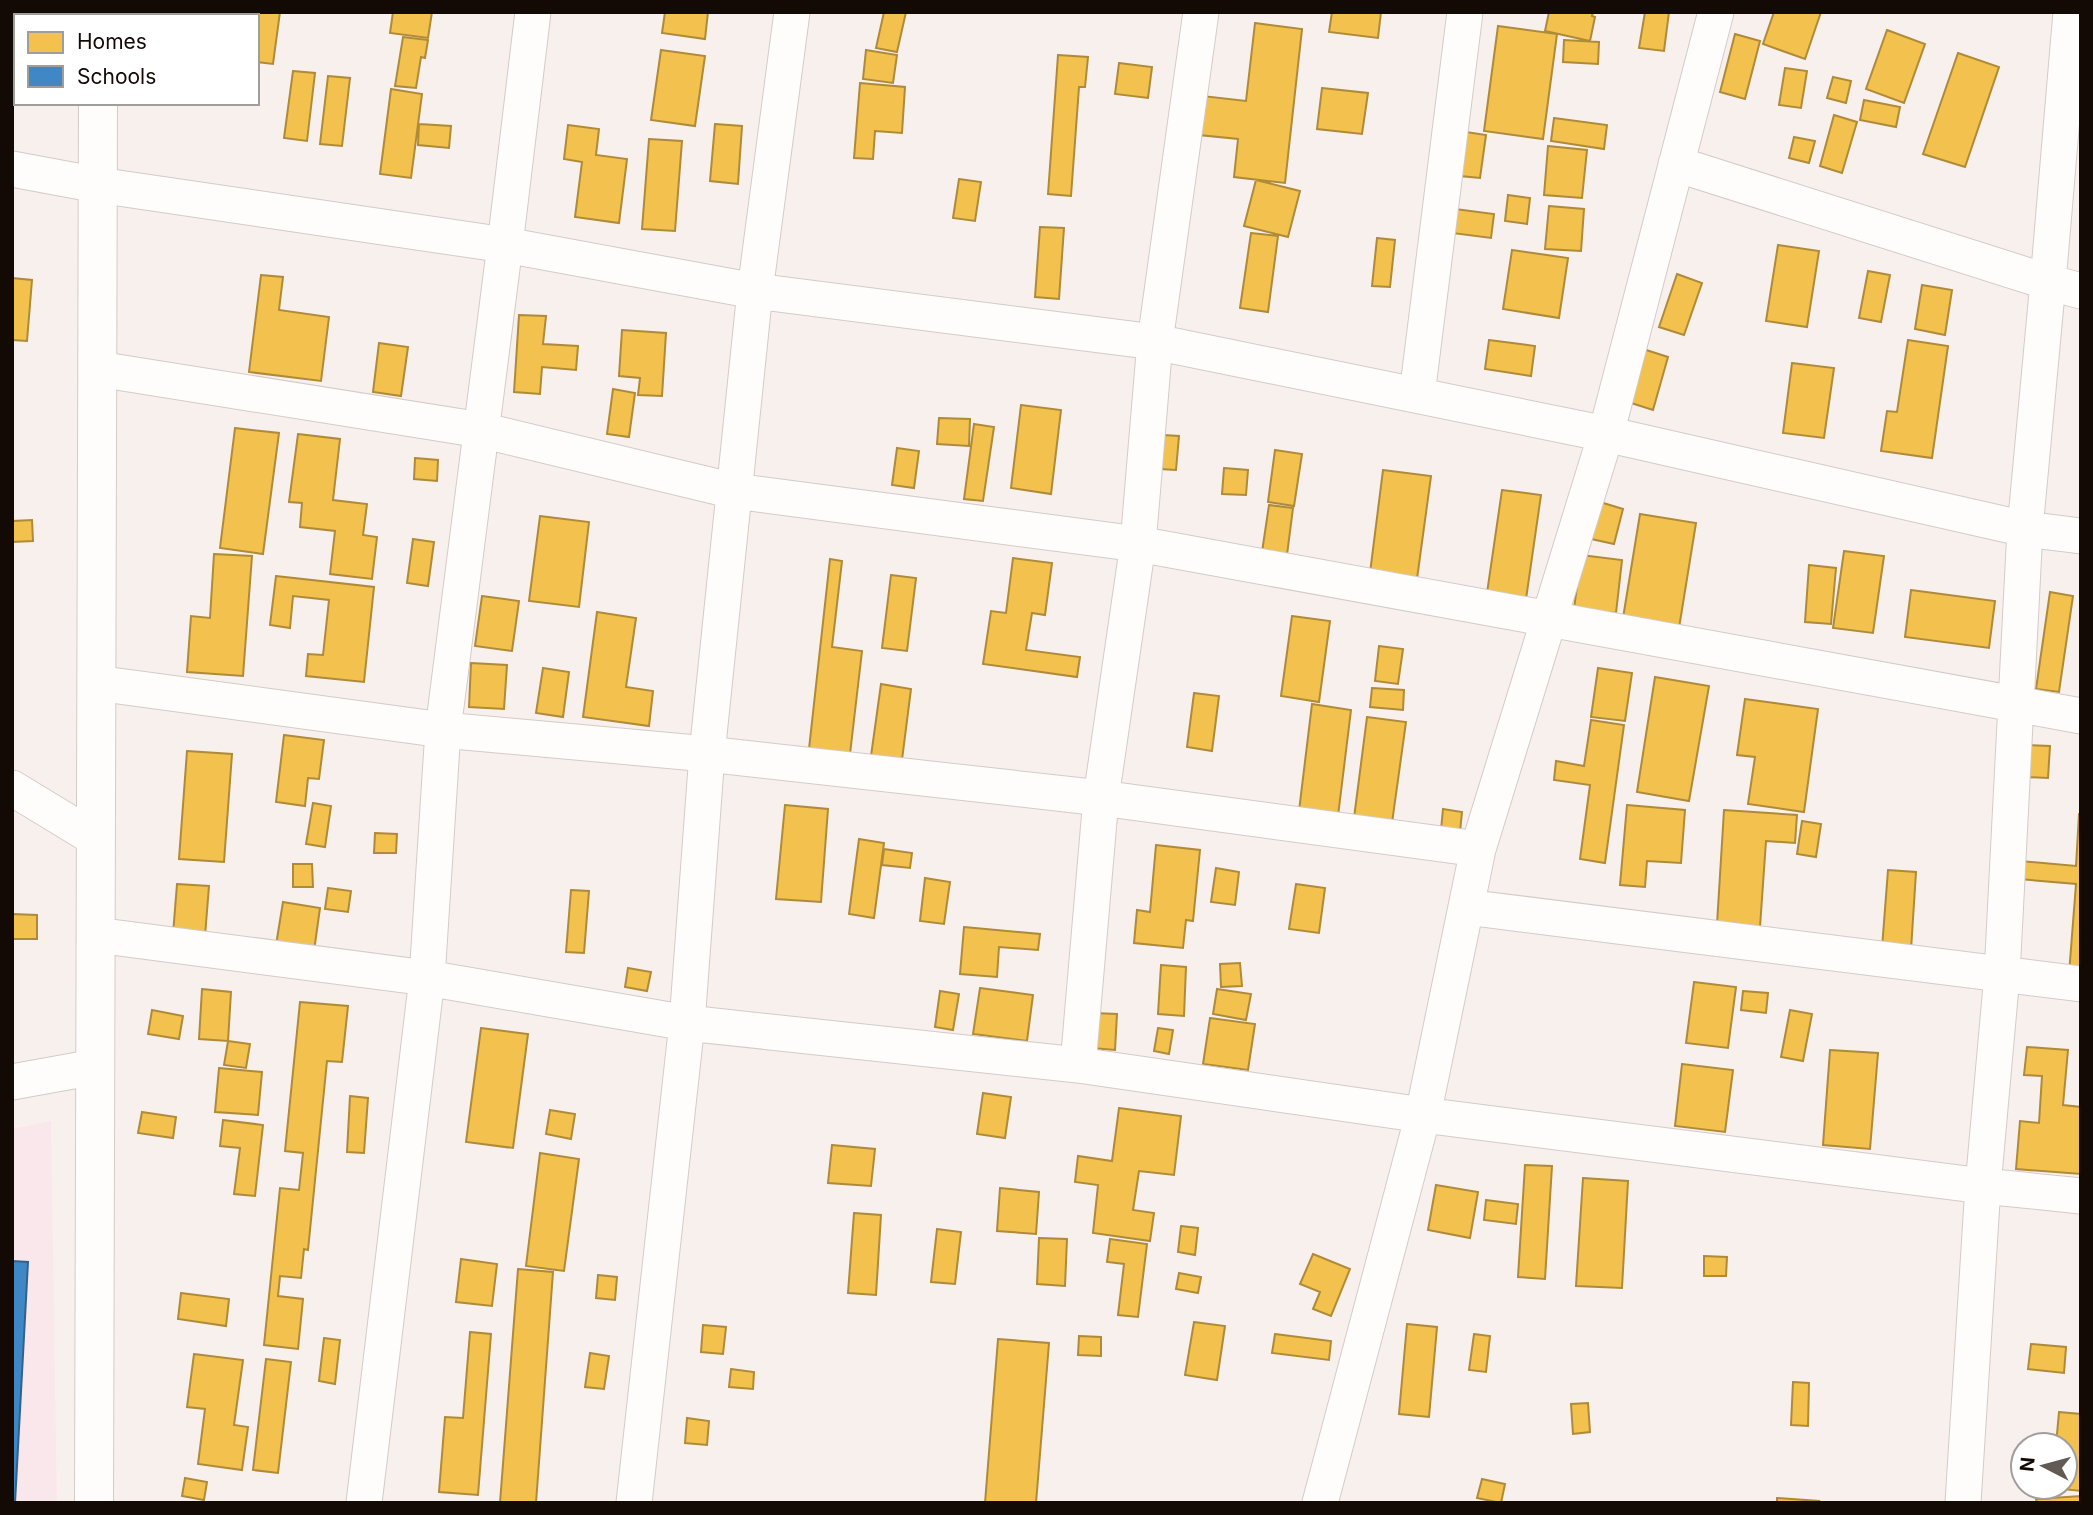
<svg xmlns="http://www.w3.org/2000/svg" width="2093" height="1515" font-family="Inter,sans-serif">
	<rect width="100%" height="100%" fill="#f8f0ed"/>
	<path fill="#f9e7eb" d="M51,1121L57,1503H12V1129Z"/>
	<path fill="#f2c14e" stroke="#af8a38" stroke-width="2" d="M205,12H222L221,16H205Z
		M259,12H280L273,64L257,62Z
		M393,12H432L428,38L390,33Z
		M665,12H708L705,39L662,33Z
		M884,12H906L897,52L876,48Z
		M1332,12H1381L1378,38L1329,32Z
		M1549,12H1593L1592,16L1595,17L1590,41L1545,31Z
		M1645,12H1669L1664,51L1639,48Z
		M1774,12H1821L1805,59L1763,44Z
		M1255,23L1302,29L1285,183L1234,177L1238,139L1199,135L1203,96L1246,101Z
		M1498,26L1557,34L1543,139L1484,131Z
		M1887,30L1925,44L1904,103L1866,89Z
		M1735,34L1760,41L1745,99L1720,92Z
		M403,37L428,40L425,58L421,57L416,88L395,86Z
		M1564,40L1599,42L1598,64L1563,62Z
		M661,50L705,56L695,126L651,120Z
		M866,50L897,55L893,83L863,79Z
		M1958,53L1999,67L1965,167L1923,154Z
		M1058,55L1088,57L1085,87H1079L1071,196L1048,194Z
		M1119,63L1152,67L1148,98L1115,94Z
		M1785,68L1807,71L1801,108L1779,105Z
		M293,71L315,73L307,141L284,138Z
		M328,76L350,78L342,146L320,144Z
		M1833,77L1851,81L1846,103L1827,98Z
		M860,83L905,87L902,133L875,131L873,159L854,158Z
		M1322,88L1368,93L1362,134L1317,129Z
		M391,89L422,94L411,178L380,174Z
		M1864,100L1900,107L1896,127L1860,120Z
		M1834,115L1857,122L1842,173L1820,166Z
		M1554,118L1607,125L1604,149L1551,141Z
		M419,124L451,126L449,148L418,145Z
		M715,124L742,126L738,184L710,181Z
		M568,125L599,129L596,155L627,159L619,223L575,217L582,162L564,159Z
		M1466,132L1486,135L1480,178L1460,176Z
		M1794,137L1815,141L1809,163L1789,158Z
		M649,139L682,141L675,231L642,229Z
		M1548,146L1587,150L1582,198L1544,195Z
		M959,179L981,182L975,221L953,218Z
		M1256,180L1300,191L1288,237L1244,226Z
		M1508,195L1530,198L1527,224L1505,221Z
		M1549,206L1584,209L1581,251L1545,249Z
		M1455,209L1494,214L1491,238L1452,233Z
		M1040,227L1064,228L1059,299L1035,297Z
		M1251,233L1278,236L1268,312L1240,308Z
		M1377,238L1395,240L1390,287L1372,286Z
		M1778,245L1819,251L1807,327L1766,321Z
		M1512,250L1568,258L1559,318L1503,309Z
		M1868,271L1890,275L1881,322L1859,318Z
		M1677,274L1702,283L1684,335L1659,327Z
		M261,275L283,277L279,310L329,317L321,381L249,372Z
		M12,278L32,280L27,341L12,340Z
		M1922,285L1952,290L1945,335L1915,329Z
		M519,315L546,316L543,344L578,346L576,370L542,367L540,394L514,392Z
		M622,330L666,333L662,396L638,395L640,378L619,376Z
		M1489,340L1535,346L1531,376L1485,369Z
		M1908,340L1948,346L1932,458L1881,451L1887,411L1897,412Z
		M379,343L408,347L401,396L373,392Z
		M1643,349L1668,357L1653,410L1628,402Z
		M1792,363L1834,368L1824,438L1783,433Z
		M613,389L635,393L629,437L607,434Z
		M1021,405L1061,410L1051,494L1011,488Z
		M939,418L970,419L969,446L937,444Z
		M974,424L994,427L983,501L964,499Z
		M235,428L279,433L263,554L220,548Z
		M298,434L340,439L333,500L367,504L363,535L377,537L372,579L330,574L335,531L300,527L302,503L289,502Z
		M1163,435L1179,436L1176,470L1160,469Z
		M897,448L919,451L914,488L892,485Z
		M1275,450L1302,454L1294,506L1268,502Z
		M415,458L438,460L437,481L414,479Z
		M1224,468L1248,470L1246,495L1222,494Z
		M1383,470L1431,476L1417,579L1370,573Z
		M1502,490L1541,495L1526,599L1487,593Z
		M1600,502L1623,509L1614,544L1591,539Z
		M1269,505L1293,508L1287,555L1262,552Z
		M1640,514L1696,523L1679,628L1623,618Z
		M540,516L589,522L579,607L529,601Z
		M32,520L33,541L12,542V521Z
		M413,539L434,542L428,586L407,583Z
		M1844,551L1884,556L1873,633L1833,628Z
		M214,554L252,556L243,676L187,672L191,616L210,618Z
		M1581,555L1622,560L1616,613L1574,609Z
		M1013,558L1052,563L1045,615L1032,613L1026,650L1080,657L1077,677L983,664L991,611L1006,613Z
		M830,559L842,561L832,647L862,651L850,754L809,749Z
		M1809,565L1836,568L1831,624L1805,622Z
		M891,575L916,578L907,651L882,648Z
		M276,576L374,587L364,682L306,676L308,654L323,655L329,600L293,596L290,628L270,625Z
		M1911,590L1995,601L1989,648L1905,637Z
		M2050,592L2073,596L2059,692L2036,689Z
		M482,596L519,601L512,651L475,646Z
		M597,612L636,618L626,687L653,691L649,726L583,717Z
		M1292,616L1330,621L1319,702L1281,696Z
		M1379,646L1403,649L1398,684L1375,681Z
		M471,663L507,665L504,709L469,707Z
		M543,668L569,672L563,717L536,713Z
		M1598,668L1632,673L1625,721L1591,717Z
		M1655,677L1709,686L1689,801L1637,792Z
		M881,684L911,689L902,760L871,756Z
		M1372,688L1404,690L1403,710L1370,707Z
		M1194,693L1219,696L1212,751L1187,747Z
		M1745,699L1818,709L1804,812L1748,804L1755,757L1737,755Z
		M1312,704L1351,710L1338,816L1299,811Z
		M1367,717L1406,722L1392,823L1354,818Z
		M1591,720L1624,725L1605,863L1580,859L1590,785L1554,780L1556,761L1584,766Z
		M284,735L324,740L319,779L308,778L305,806L276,802Z
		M2027,745L2050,746L2048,778L2025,777Z
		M187,751L232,754L224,862L179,859Z
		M313,803L331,806L325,847L306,844Z
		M785,805L828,809L821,902L776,899Z
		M1627,805L1685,810L1681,863L1647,861L1645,887L1620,885Z
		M1443,809L1462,812L1460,832L1441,830Z
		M1724,810L1797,815L1795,843L1766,841L1760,927L1717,924Z
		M2079,814H2081V975L2069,974L2076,884L2019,879L2020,861L2076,866Z
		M1802,821L1821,824L1816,857L1797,854Z
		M375,833L397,834L396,853H374Z
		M859,839L884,843L874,918L849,914Z
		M1156,845L1200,850L1193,921L1186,920L1183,948L1134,943L1137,910L1150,912Z
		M884,849L912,853L910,868L882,865Z
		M293,864H312L313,887H293Z
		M1216,868L1239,872L1235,905L1211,902Z
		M1888,870L1916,872L1911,950L1882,948Z
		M925,878L950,882L944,924L920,921Z
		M177,884L209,886L205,936L173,934Z
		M1296,884L1325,888L1319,933L1289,929Z
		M328,888L351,891L348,912L325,909Z
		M571,890L589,891L584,953L566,952Z
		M283,902L320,908L314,951L276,945Z
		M12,914L37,915V939H12Z
		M964,927L1040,934L1038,950L999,947L997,977L960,974Z
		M1240,963L1242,986L1221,987L1220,964Z
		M1161,965L1186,967L1184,1016L1158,1014Z
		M628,968L651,972L647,991L625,987Z
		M1694,982L1736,987L1728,1048L1686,1043Z
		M980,988L1033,995L1027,1041L973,1034Z
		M202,989L231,992L228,1041L199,1039Z
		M1217,989L1251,994L1246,1020L1213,1014Z
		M940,991L959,994L953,1030L935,1027Z
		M1743,991L1768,993L1766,1013L1741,1010Z
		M300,1002L348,1006L342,1062L327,1061L308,1250L304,1249L301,1278L280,1276L278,1296L303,1299L298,1349L264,1345L280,1188L299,1190L303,1153L285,1151Z
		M152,1010L183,1016L179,1039L148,1034Z
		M1790,1010L1812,1014L1803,1061L1781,1057Z
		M1094,1013L1117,1014L1115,1050L1092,1048Z
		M1210,1018L1255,1024L1248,1070L1203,1064Z
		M481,1028L528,1034L513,1148L466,1142Z
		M1158,1028L1173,1030L1169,1054L1154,1051Z
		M228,1041L250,1044L246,1068L224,1065Z
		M2027,1047L2068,1050L2063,1105L2081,1107V1174L2016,1169L2020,1121L2039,1123L2042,1076L2024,1075Z
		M1830,1050L1878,1053L1870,1149L1823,1145Z
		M1682,1064L1733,1070L1725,1132L1675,1126Z
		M219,1068L262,1072L258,1115L215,1112Z
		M983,1093L1011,1097L1005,1138L977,1134Z
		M350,1096L368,1098L364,1153L347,1152Z
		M1119,1108L1181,1116L1174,1175L1139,1171L1133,1210L1154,1213L1150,1241L1093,1233L1098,1185L1075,1182L1078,1156L1112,1161Z
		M550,1110L575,1114L571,1139L546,1134Z
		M142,1112L176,1117L173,1138L138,1133Z
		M223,1120L263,1125L255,1196L234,1194L240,1148L220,1146Z
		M832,1145L875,1149L871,1186L828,1183Z
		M540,1153L579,1159L564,1271L526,1266Z
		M1525,1165L1552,1166L1545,1279L1518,1277Z
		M1583,1178L1628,1181L1622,1288L1576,1286Z
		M1436,1185L1478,1192L1470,1238L1428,1230Z
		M1000,1188L1039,1192L1036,1234L997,1231Z
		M1486,1200L1518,1204L1516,1224L1484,1220Z
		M854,1213L881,1215L876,1295L848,1293Z
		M1181,1226L1198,1228L1195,1255L1178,1252Z
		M937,1229L961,1232L955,1284L931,1282Z
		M1039,1238L1067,1239L1065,1286L1037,1284Z
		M1110,1239L1147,1244L1138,1317L1118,1315L1124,1264L1107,1262Z
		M1313,1254L1350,1269L1331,1316L1313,1309L1320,1292L1300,1284Z
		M1704,1256L1727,1257L1726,1276H1704Z
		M461,1259L497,1264L492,1306L456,1302Z
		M518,1269L553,1272L536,1503H500Z
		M1179,1273L1201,1277L1198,1293L1176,1289Z
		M598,1275L617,1277L615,1300L596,1298Z
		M181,1293L229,1299L226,1326L178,1319Z
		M1194,1322L1225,1326L1217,1380L1185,1375Z
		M1407,1324L1437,1327L1429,1417L1399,1414Z
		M703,1325L726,1327L723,1354L701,1352Z
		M470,1332L491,1334L478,1495L439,1492L445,1417L463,1418Z
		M1275,1334L1331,1341L1329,1360L1272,1353Z
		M1474,1334L1490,1336L1486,1372L1469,1370Z
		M1079,1336L1101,1337V1356L1078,1355Z
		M324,1338L340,1340L335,1384L319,1381Z
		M998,1339L1049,1343L1036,1503H985Z
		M2031,1344L2066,1347L2064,1373L2028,1369Z
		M590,1353L609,1356L604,1389L585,1387Z
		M194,1354L243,1360L234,1425L248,1427L242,1470L198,1464L205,1409L187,1407Z
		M266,1359L291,1362L278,1473L253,1470Z
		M731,1369L754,1372L753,1389L729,1387Z
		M1793,1382L1809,1383L1808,1426L1791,1425Z
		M1588,1403L1590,1432L1573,1434L1571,1404Z
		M2059,1412L2081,1414V1491L2053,1488L2065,1487V1445H2056Z
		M687,1418L709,1421L707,1445L685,1443Z
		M185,1478L207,1482L204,1500L182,1496Z
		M1482,1479L1505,1484L1501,1503L1477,1498Z
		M2081,1496V1503H2037L2036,1499Z
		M1777,1498L1819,1501L1818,1503H1777Z"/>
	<path fill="#3f88c5" stroke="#32628b" stroke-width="2" d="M12,1261L28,1262L15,1503H12Z"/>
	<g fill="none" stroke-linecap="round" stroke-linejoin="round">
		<defs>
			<path id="minor" d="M1676,164L2048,282L2081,291
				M12,169L98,185L505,245L755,291L1155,342L1606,434L2025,529L2081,536
				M98,369L481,430L734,491L1138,544L2081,716
				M1417,395L1465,12
				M96,683L443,730L707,754L1101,798L1478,849
				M12,788L96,839
				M1466,907L2081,984
				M96,935L427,978L687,1023L1078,1065L1423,1115L1983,1186L2081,1196
				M1078,1065L1101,798L1138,544L1155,342L1201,12
				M12,1082L95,1067
				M364,1503L427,978L443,730L505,245L533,12
				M634,1503L687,1023L707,754L755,291L792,12
				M1320,1503L1423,1115L1478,849L1606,434L1716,12
				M1963,1503L1983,1186L2002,975L2025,529L2048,282L2071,12"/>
			<path id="tertiary" d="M98,16L99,12
				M94,1503L98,103"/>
		</defs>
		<use href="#minor" stroke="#d4cbc7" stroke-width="37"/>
		<use href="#tertiary" stroke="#d4cbc7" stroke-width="40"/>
		<use href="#minor" stroke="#fefdfc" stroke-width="35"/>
		<use href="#tertiary" stroke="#fefdfc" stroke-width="38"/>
	</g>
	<rect width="2093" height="1515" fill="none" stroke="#130905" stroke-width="28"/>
	<rect x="14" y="14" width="245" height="91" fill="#ffffff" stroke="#a19d9b" stroke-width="2"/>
	<rect x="28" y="32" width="35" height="21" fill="#f2c14e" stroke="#a19d9b" stroke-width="2"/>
	<text x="77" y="49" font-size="21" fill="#130905">Homes</text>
	<rect x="28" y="66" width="35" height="21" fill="#3f88c5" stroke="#a19d9b" stroke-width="2"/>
	<text x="77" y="84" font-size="21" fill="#130905">Schools</text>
	<g transform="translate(2044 1466) rotate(276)"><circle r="33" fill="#ffffff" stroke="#a19d9b" stroke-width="2"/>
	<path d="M0-5L12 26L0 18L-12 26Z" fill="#635a56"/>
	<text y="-10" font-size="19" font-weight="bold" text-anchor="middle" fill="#130905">N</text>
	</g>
</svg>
